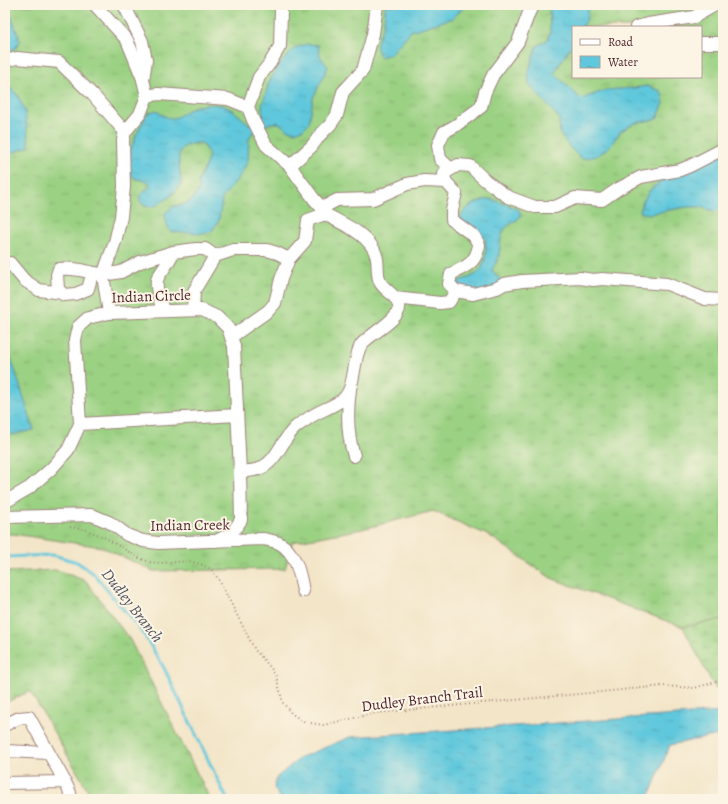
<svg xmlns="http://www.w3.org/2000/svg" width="728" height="804" font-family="Alegreya,serif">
	<defs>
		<pattern id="grass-tufts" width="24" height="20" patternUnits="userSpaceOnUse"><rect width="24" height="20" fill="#9bd183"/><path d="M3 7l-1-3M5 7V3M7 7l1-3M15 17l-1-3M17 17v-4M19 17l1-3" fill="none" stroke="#87b371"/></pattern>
		<pattern id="wetland-marsh" width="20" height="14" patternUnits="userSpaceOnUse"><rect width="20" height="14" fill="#9bd183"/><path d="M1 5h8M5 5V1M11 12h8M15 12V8" fill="none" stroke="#87b371"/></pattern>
		<pattern id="water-ripples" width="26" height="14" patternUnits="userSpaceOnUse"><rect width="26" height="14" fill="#60c8dc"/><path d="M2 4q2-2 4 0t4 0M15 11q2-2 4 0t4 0" fill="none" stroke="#55abbd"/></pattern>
	</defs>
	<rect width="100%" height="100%" fill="#fcf5e5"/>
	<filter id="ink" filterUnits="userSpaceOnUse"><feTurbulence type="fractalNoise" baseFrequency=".025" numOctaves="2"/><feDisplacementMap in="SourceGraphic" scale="8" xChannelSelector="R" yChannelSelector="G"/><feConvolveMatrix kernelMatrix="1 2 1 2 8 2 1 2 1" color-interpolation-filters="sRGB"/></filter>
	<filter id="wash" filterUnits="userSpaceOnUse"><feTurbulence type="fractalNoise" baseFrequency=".012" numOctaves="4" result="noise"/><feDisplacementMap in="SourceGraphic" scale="16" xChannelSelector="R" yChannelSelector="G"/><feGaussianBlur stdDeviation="0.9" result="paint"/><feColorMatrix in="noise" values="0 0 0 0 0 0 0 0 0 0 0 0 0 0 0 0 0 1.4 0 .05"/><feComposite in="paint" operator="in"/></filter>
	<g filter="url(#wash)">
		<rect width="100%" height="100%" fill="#f3e5c8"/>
		<path fill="url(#grass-tufts)" stroke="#727857" fill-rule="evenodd" d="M5,5H723V619L683,627L551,578L490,536L433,511L362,529L292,542L285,569L153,571L102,547L13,534H5ZM573,27H701V77H573Z
			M57,570L86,581L130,640L210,799H93L30,691L5,703V572Z"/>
		<path fill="url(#wetland-marsh)" stroke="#727857" d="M723,619V688H715L683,627Z"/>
		<path fill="url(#water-ripples)" stroke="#557484" d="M5,5L10,13L20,41L15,49L5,50Z
			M386,5H466L453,18L411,31L391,54L381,57C371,43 382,35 384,21C385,15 384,11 386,5Z
			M549,5H589L587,19L582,27H573V43L554,73L581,99L606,90L634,88L647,86L661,91L664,103L657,119L635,123L621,131L609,147L597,156L582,159L570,148L560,134L559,118L529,84L528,74L536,47L548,39L550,29Z
			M307,44L318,45L320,56L328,67L313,98L309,123L303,129L295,132L288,130L279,123H270L252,133L249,139L248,160L242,173L222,199L219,220L212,231L198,234C191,230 180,235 170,231L166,222L165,213L174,206L182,205L191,201L199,189L198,181L205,167L209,155L202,143C169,143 181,162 181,184L170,197L153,207L144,206L139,199L142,193L150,187L149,182L134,178C132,176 130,173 129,170C125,154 140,126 148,113L156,110C174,125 176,116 192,108C200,105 212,103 220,105C232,107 240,117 249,124L263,117L262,106L269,82L279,65L295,48Z
			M5,82L18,96L25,111L29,147L5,155Z
			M723,153V211L709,210L701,207H686L649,214L640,212L642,203L650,190L662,180L687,172Z
			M490,199L509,205L519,210L521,216C516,222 508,224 504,230C499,240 501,249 498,258C497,262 494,266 492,270L501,281L485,295L458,286L457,282C462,279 468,279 473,276C486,270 487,251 485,238L462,223L461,216C468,205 477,201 490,199Z
			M5,339L34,430L5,436Z
			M723,712V734L670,745L650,794L646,799H280L274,787L277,777L300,758L350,737Z"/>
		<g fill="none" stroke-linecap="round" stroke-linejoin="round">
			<path stroke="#60c8dc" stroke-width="3" d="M5,557L53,555L77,562L93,573L143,633L164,668L227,799"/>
		</g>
	</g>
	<g filter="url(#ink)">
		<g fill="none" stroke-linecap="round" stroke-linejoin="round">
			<defs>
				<path id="minor" d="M95,5L127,40L143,79
					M124,5L142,41L146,60L143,80L147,96L158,94L228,99L248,107L259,77L270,63L280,46L281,10L282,5
					M636,27L648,24L694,17L715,5
					M701,43H723
					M5,61L17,58L59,62L93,95L125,132L140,114L147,96
					M248,107L253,120L266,145L290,166
					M723,149L690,166L680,170L641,177L618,189L602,200L575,198L555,207H535L508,197L486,181L470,166L458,165L443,174L446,182L456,193L452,210V220L474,236L479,245C476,263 467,266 451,274L449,284L456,291L473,294L497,288L504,284L522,281L580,278L593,280L602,279L667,284L705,299L723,300
					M451,169L440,159L438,145L444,132L455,126L481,107L485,92L493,75L518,42L530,10L535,5
					M322,208L314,199L290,166L312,146L320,135L330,125L337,115L343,92L363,70L373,34L377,5
					M325,214L322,208L337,200L373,199L407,184L424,181L446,182
					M7,265L10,263L24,280L39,290L62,293
					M96,273L91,278L88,289L75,294L64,295L58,289L57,275L59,269C74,267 89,272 103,275L115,242L121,217L124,187L123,140L125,132
					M395,298L440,303L449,302L456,291
					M193,310L194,291L215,256L233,250H267L277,253L289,259
					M163,311C161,302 155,289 157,280C160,271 170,263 173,252L196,249H205L215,256
					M109,313L103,275L121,272L140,262L173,252
					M231,337L268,311L275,303L281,279L289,259L305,241L308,220L325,214C342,224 370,234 376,255C379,263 376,273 380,282C384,290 397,295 399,305C402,319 369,334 361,345C352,361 356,388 343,399C332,408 317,411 306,420C301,423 295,427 292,431C281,443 276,461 261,468C255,471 246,471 240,472
					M350,390C347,412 347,435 354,456
					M80,424L237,415
					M5,502L29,488L51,469L68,450L80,424L75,340L78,327L88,318L109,313L202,310L217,317L228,328L234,346L240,472L241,520L232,533L216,541
					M5,517L92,515L111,523L127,535L143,541L158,543L263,539C268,540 274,541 279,543C296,552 300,574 303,591
					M5,725L19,718L29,717L65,782
					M5,751L49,753
					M5,783L65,782L70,793L71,799"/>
			</defs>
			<use href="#minor" stroke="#9e827a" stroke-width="14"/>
			<path stroke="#9e827a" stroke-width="2" stroke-dasharray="1 3" stroke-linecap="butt" d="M70,527L84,529L104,537L139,558L150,562L160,563L189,561L200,564L211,569L219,580L255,650L271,668L276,676L283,703L291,713L298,718L305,722L323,725L376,713L663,686L694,688L723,680
				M5,529H12"/>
			<use href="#minor" stroke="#fff" stroke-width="12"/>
		</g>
	</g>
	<g text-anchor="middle" stroke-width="4" stroke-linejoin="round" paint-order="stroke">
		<g font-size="15" fill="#4a1f2b" stroke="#fcf5e5">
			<text transform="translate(151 296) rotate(-2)" y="5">Indian Circle</text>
			<text transform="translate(190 525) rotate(-1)" y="5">Indian Creek</text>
			<text transform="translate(422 699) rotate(-7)" y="5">Dudley Branch Trail</text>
		</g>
		<g font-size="16" font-style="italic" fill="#515260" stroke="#fcf5e5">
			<text transform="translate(133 605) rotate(52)" y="6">Dudley Branch</text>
		</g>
	</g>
	<rect width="728" height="804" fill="none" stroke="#fcf5e5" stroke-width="20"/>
	<rect x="572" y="26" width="130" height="52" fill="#fcf5e5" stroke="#b59f9b"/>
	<rect x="580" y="39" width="20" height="6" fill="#ffffff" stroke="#b59f9b"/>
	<text x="608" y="46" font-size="12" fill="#4a1f2b">Road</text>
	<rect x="580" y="56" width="20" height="12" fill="url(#water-ripples)" stroke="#b59f9b"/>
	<text x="608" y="66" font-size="12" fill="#4a1f2b">Water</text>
</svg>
